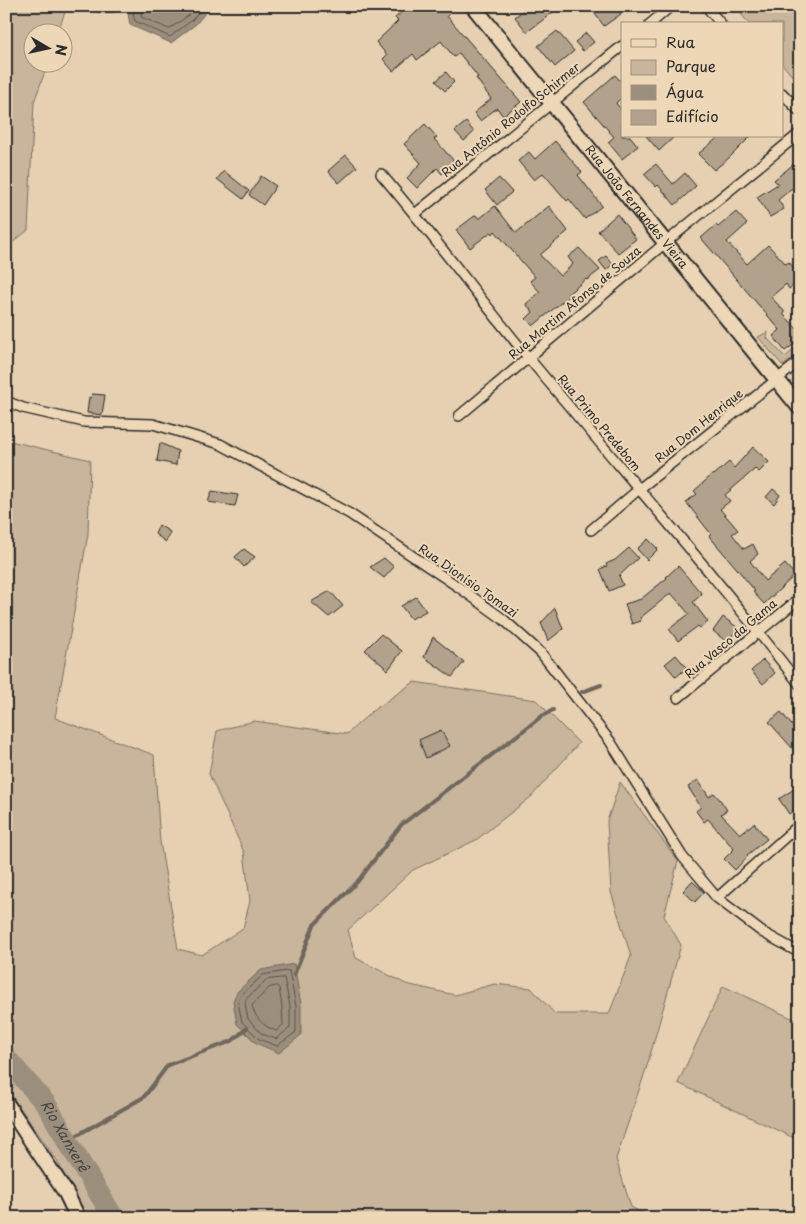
<svg xmlns="http://www.w3.org/2000/svg" width="806" height="1224" font-family="'Playpen Sans',sans-serif">
	<rect width="100%" height="100%" fill="#e6d0b1"/>
	<filter id="ink" filterUnits="userSpaceOnUse"><feTurbulence type="fractalNoise" baseFrequency=".02" numOctaves="2"/><feDisplacementMap in="SourceGraphic" scale="10" xChannelSelector="R" yChannelSelector="G"/><feConvolveMatrix kernelMatrix="1 2 1 2 8 2 1 2 1" color-interpolation-filters="sRGB"/></filter>
	<g filter="url(#ink)">
		<path fill="#c8b59c" stroke="#7a7064" d="M6,6H67L58,32H32V62L48,63L34,102L28,230L6,248Z
			M735,6H800V85L782,64V24H749Z
			M768,332L767,338L785,357L800,345V352L783,366L758,337Z
			M6,440L90,460L88,534L55,718L154,755L160,842L178,949L202,955L243,928L250,901L244,852L209,774L217,731L254,721L347,734L371,712L414,682L536,700L579,743L531,797L476,840L413,870L348,930L356,958L406,984L455,995L494,984L531,988L555,1014H609L631,956L611,892L607,821L620,782L678,861L664,916L681,945L647,1066L616,1159L631,1207L652,1218H87L56,1159L6,1088Z
			M723,986L800,1022V1141L678,1083Z"/>
		<path fill="#9c8e7c" stroke="#6f665c" d="M85,6H119L116,11C104,15 97,13 85,6Z
			M132,6H211L196,24L171,43L130,25L128,13Z
			M294,964L301,1005V1035L279,1053L256,1043L237,1024L233,1001L237,992L261,970Z"/>
		<g fill="none" stroke-linecap="round" stroke-linejoin="round">
			<path stroke="#58534b" stroke-width="1" d="M136,6L133,14L135,21L170,37L192,20L204,6
				M142,6L141,17L169,29L188,16L196,6
				M289,971L296,1006V1032L277,1046L259,1039L242,1022L238,1002L241,995L263,975Z
				M284,978L290,1006V1028L276,1039L262,1034L248,1019L245,1003L246,999L266,980Z
				M277,986L279,988L282,1007L283,1025L276,1031C263,1026 255,1018 252,1005L269,988Z"/>
			<path stroke="#6f665c" stroke-width="4" d="M582,692L601,685
				M294,975L314,925L358,881L401,825L542,716L553,710
				M67,1141L144,1097L168,1065L232,1041L247,1028"/>
			<path stroke="#9c8e7c" stroke-width="21" id="s1" d="M6,1058L46,1104L78,1159L114,1218"/>
		</g>
		<path fill="#b2a28c" stroke="#2b2b2b" d="M409,6H447L451,13L447,16L521,102L503,116L497,108L480,121L474,113L491,99L476,78L478,77L459,53L454,57L441,41L417,60L413,54L393,71L383,59L387,55L376,42L398,21L395,18Z
			M528,6H561L527,32L515,17Z
			M589,6H615L621,14L604,26Z
			M557,31L574,51L555,67L538,46Z
			M586,33L594,42L583,51L575,42Z
			M446,72L454,82L445,91L436,81Z
			M615,75L622,83V97L616,103L622,111V136H630L638,146L622,159L608,142L614,137L584,102Z
			M466,122L474,132L464,141L455,131Z
			M425,124L437,137L434,139L455,162L442,174L437,168L417,188L407,178L421,163L404,144Z
			M646,136H675L659,151Z
			M720,136H751L730,157L714,170L698,154Z
			M555,141L582,172L578,175L602,206L585,219L569,199L567,201L543,173L534,180L518,161L529,152L535,159Z
			M346,155L357,167L339,183L328,171Z
			M800,159V198L792,188L778,200L784,209L770,217L757,197L778,184L774,180Z
			M656,164L673,184L685,173L696,186L675,205L658,185L656,187L644,174Z
			M224,171L249,191L243,199L217,179Z
			M261,176L276,186L263,205L249,195Z
			M499,178L512,192L497,205L485,190Z
			M495,206L516,233L549,206L568,231L540,255L560,276L573,264L568,257L579,248L600,270L587,280L586,279L568,294L569,296L533,326L526,319L533,312L526,304L540,292L530,281L535,277L495,231L493,234L491,232L470,248L456,230L476,215L479,219Z
			M736,212L747,224L727,242L747,264L768,245L786,264L789,262L800,276V281L789,289L786,284L771,297L784,311V315L800,332V340L785,351L773,336L780,330L701,238L716,225L718,227Z
			M617,214L636,239L618,253L598,231Z
			M606,256L613,264L606,270L599,261Z
			M92,394L105,395L102,415L87,413L89,397L91,398Z
			M160,443L178,451L176,465L157,461Z
			M753,447L769,462L759,472L755,469L725,495L730,501L720,509L738,530L732,534L744,549L753,544L758,554L750,561L765,581L785,564L795,575L764,604L753,592L755,591L738,570L709,536L711,534L686,502L697,494L694,491L713,474L714,475L729,462L734,468Z
			M773,489L780,495L774,504L766,497Z
			M212,491L238,495L235,506L208,502Z
			M159,525L170,532L166,542L155,534Z
			M648,539L658,549L647,560L637,549Z
			M629,548L638,558L619,576L623,585L609,591L600,569L607,566L606,564L615,560Z
			M244,549L255,557L244,567L235,557Z
			M384,558L394,567L384,578L370,567Z
			M678,566L702,594L693,602L708,622L700,628L698,626L678,641L669,629L689,614L671,593L640,618L641,621L632,624L625,604L641,599L667,578L666,577Z
			M330,591L343,606L329,617L311,602Z
			M416,597L426,611L411,619L401,606Z
			M555,608L563,629L548,641L541,623Z
			M723,617L738,628L727,642L713,631Z
			M381,634L402,651L388,670L365,650Z
			M433,637L464,662L452,677L424,657Z
			M676,655L687,668L676,677L665,664Z
			M763,660L775,673L763,684L751,671Z
			M781,712L800,735V757L769,722Z
			M441,730L450,746L426,758L419,740Z
			M698,780L709,797L714,793L721,801L727,810L721,814L740,834L754,823L767,839L747,855L748,856L735,870L724,859L734,849L708,819L704,822L696,811L701,807L688,787Z
			M800,785V806L789,814L779,799Z
			M692,881L704,892L695,902L683,891Z"/>
		<g fill="none" stroke-linecap="round" stroke-linejoin="round">
			<defs>
				<path id="street" d="M706,6L721,24
					M650,24L671,6
					M782,93L800,112
					M381,174C435,237 484,305 537,368C625,474 716,576 800,685
					M415,214L622,46
					M6,401L23,408L84,422L153,424L220,444L350,514L460,588L503,619L541,653L610,741L682,856L717,898L762,932L800,953
					M459,416L665,243L800,133
					M591,530L638,490L800,361
					M678,698L800,598
					M717,898L800,824"/>
				<g id="secondary">
					<path id="s2" d="M473,6L800,408"/>
					<path d="M6,1103L66,1193L78,1218"/>
				</g>
			</defs>
			<use href="#street" stroke="#2b2b2b" stroke-width="12"/>
			<use href="#secondary" stroke="#2b2b2b" stroke-width="18"/>
			<use href="#street" stroke="#eed7b7" stroke-width="9"/>
			<use href="#secondary" stroke="#eed7b7" stroke-width="14"/>
		</g>
	</g>
	<g text-anchor="middle" stroke-width="4" stroke-linejoin="round" paint-order="stroke">
		<g font-size="12" fill="#2b2b2b" stroke="#eed7b7">
			<text transform="translate(511 120) rotate(-39)" y="4">Rua Antônio Rodolfo Schirmer</text>
			<text dy="4" stroke="none"><textPath href="#s2" startOffset="259">Rua João Fernandes Vieira</textPath></text>
			<text transform="translate(575 303) rotate(-40)" y="4">Rua Martim Afonso de Souza</text>
			<text transform="translate(599 423) rotate(50)" y="4">Rua Primo Predebom</text>
			<text transform="translate(699 426) rotate(-39)" y="4">Rua Dom Henrique</text>
			<text transform="translate(468 581) rotate(35)" y="4">Rua Dionísio Tomazi</text>
			<text transform="translate(731 639) rotate(-40)" y="4">Rua Vasco da Gama</text>
		</g>
		<g font-size="14" font-style="italic" fill="#47443f" stroke="#eed7b7">
			<text dy="5" stroke="none"><textPath href="#s1" startOffset="98">Rio Xanxerê</textPath></text>
		</g>
	</g>
	<rect width="806" height="1224" fill="none" stroke="#eed7b7" stroke-width="25"/>
	<rect x="12" y="12" width="781" height="1199" fill="none" stroke="#2b2b2b" stroke-width="2" filter="url(#ink)"/>
	<rect x="621" y="22" width="162" height="115" fill="#eed7b7" stroke="#a0927f"/>
	<rect x="631" y="39" width="25" height="8" fill="#eed7b7" stroke="#a0927f"/>
	<text x="666" y="48" font-size="15" fill="#2b2b2b">Rua</text>
	<rect x="631" y="60" width="25" height="15" fill="#c8b59c" stroke="#a0927f"/>
	<text x="666" y="72" font-size="15" fill="#2b2b2b">Parque</text>
	<rect x="631" y="85" width="25" height="15" fill="#9c8e7c" stroke="#a0927f"/>
	<text x="666" y="98" font-size="15" fill="#2b2b2b">Água</text>
	<rect x="631" y="110" width="25" height="15" fill="#b2a28c" stroke="#a0927f"/>
	<text x="666" y="122" font-size="15" fill="#2b2b2b">Edifício</text>
	<g transform="translate(48 48) rotate(99)"><circle r="24" fill="#eed7b7" stroke="#a0927f"/>
	<path d="M0-4L9 19L0 12L-9 19Z" fill="#2b2b2b"/>
	<text y="-8" font-size="14" font-weight="bold" text-anchor="middle" fill="#2b2b2b">N</text>
	</g>
</svg>
